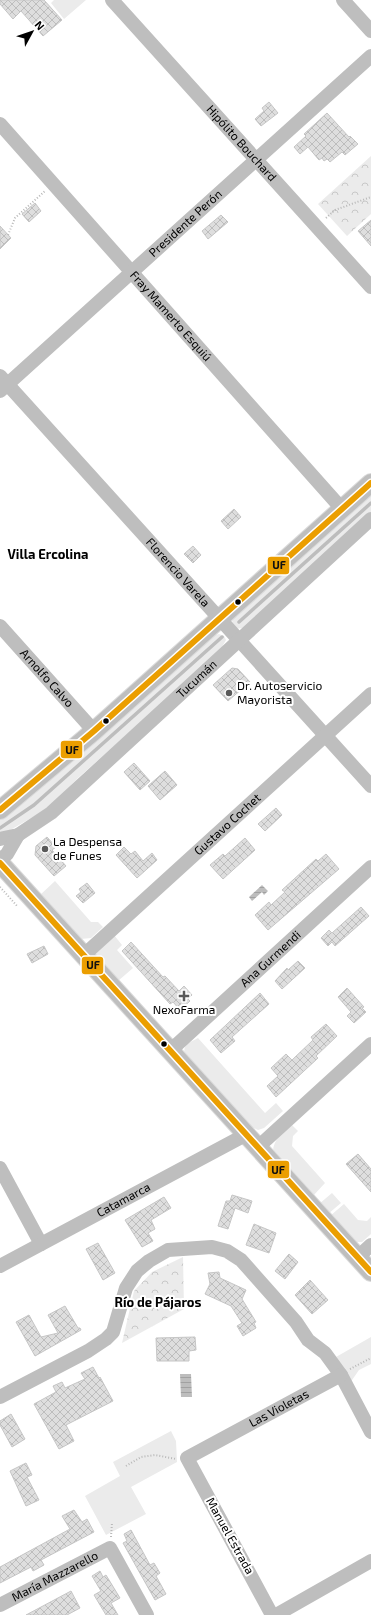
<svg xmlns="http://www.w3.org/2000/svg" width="371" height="1615" font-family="'Exo 2',sans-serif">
	<defs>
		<pattern id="forest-crowns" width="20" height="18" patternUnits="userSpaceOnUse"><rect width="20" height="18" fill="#ebebeb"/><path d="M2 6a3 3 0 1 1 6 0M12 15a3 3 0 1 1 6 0" fill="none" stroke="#c8c8c8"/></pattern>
		<pattern id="water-rules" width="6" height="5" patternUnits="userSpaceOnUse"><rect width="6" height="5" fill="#bdbdbd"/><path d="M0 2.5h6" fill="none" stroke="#a1a1a1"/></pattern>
		<pattern id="building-cross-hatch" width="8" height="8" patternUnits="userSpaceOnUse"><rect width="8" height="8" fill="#dedede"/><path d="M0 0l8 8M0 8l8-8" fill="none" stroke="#bdbdbd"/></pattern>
	</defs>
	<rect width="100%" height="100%" fill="#fff"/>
	<path fill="#ebebeb" d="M54,0H86L64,19L51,3Z
		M371,491V513L244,628L234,629L232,623L233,618L241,610L313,548L342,517Z
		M219,634L224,636L226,640L219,652L78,778L50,807L0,836V817L67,762L75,759L108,731L213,636Z
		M55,881L91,922H98L103,927L91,938L81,939L39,896Z
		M114,935L122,945L117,950L133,968L118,981L95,955L97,950Z
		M198,1038L265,1113L276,1103L283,1111L264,1128L258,1130L250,1126L185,1056C182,1044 189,1043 198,1038Z
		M292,1125L298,1131L293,1136L292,1146L325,1183L313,1196L273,1152C273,1139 283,1133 292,1125Z
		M332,1193L341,1203L328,1214L319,1204Z
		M344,1204L358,1220L367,1221L371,1217V1234L362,1242H353L330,1216Z
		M371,1337V1364L359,1370L350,1383L336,1357Z
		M171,1431L176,1441L177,1462L131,1487L146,1514L106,1535L85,1496L120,1476L113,1462Z"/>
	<path fill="url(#forest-crowns)" d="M371,156V214L347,236L318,204Z
		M183,1257L184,1309L122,1343L134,1291L152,1272Z"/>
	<path fill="url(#water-rules)" d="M262,885L268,891L264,895L262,892L252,901L249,897Z
		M180,1374H191L192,1397H181Z"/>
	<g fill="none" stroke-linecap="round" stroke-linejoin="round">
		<path stroke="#bdbdbd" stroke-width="3.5" d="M239,622L371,503
			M0,828L34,805L222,637"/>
	</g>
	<path fill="url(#building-cross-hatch)" stroke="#c6c6c6" d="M0,0H44L62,20L43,36L21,11L13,19L0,4Z
		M269,102L278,113L261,126L255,119L264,111L262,108Z
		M327,113L349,137L350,136L358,144L345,155L342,152L330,162L327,159L324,161L322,158L319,160L308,147L300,154L294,147L306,136L304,134Z
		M35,203L41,211L29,222L22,214Z
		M221,215L228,222L208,239L202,231Z
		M371,220V246L358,231Z
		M0,226L11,238L0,249Z
		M234,509L241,517L228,529L221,521Z
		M193,546L201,555L193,563L184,554Z
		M232,668L238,669L250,682L228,701L213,685Z
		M134,763L150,781L140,790L124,772Z
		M165,771L177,785L160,800L148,786Z
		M276,808L282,815L265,831L258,824Z
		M47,837L56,847L52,850L66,866L54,876L35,855L36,846Z
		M245,838L255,850L223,879L210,865L223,854L225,856Z
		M124,847L131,854L135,851L143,861L152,853L157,860L137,878L116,855Z
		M326,854L339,869L268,930L255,915L269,902L271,905L285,892L282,890L316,859L318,861Z
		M87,883L95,893L83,903L76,896L81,892L79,889Z
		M361,907L369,916L335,946L332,942L328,946L321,938L329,930L332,933Z
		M131,942L163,977L165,976L179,991L184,986L192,995L188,999L190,1001L180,1010L173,1002L170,1004L122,951Z
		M44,946L48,954L32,963L27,954Z
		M298,961L305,968L282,989L275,981L287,968L288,970Z
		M347,988L364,1007L362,1008L366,1012L354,1023L347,1016L351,1012L338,997Z
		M260,993L269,1004L232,1037L235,1041L221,1053L210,1040Z
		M326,1024L337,1036L316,1056L318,1058L276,1097L267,1086L278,1076L271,1068L286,1054L292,1060L313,1040L311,1037Z
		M358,1154L371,1169V1192L346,1164Z
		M232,1195L252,1201L248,1213L235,1208L228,1229L218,1226L226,1201H230Z
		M164,1197L171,1208L151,1220L155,1229L148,1233L153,1241L142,1247L125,1220Z
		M254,1224L276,1233L269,1253L246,1245Z
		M98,1243L115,1273L103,1280L86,1249Z
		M289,1254L298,1262L285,1279L275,1271Z
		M219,1272L220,1278L246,1290L242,1299L256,1322L254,1323L256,1328L243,1336L237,1326L242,1323L231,1306L205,1294L210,1284L208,1273Z
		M310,1280L328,1300L312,1314L295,1295Z
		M65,1306L78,1328H80L81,1330L35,1356L16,1322L29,1315L41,1337L58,1333L48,1315Z
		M195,1337L196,1350L189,1351V1361H157L156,1338Z
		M93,1367L99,1378L100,1377L113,1401L66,1425L74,1441L59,1449L34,1404L56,1392L53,1386L62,1382L65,1388L85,1379L81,1373Z
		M11,1414L25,1439L12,1447L0,1425V1421Z
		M26,1463L32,1475L27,1477L39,1500L26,1506L10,1471Z
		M74,1510L82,1522L87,1519L94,1532L41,1560L44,1565L33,1571L31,1567L0,1583V1567L70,1529L62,1516Z
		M131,1530L150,1565L154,1563L160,1573L156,1576L166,1594L155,1600L123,1543L127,1541L124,1534Z
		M100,1571L103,1577L106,1575L120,1598L111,1603L118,1615H106L94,1595L101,1591L92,1576Z
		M71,1591L80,1608L67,1615H26Z"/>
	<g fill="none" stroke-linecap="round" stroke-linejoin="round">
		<defs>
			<path id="major" d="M0,810L94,731L371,483
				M0,863L371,1272"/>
		</defs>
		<use href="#major" stroke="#dbdbdb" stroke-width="20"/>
		<path stroke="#b9b9b9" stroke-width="2" stroke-dasharray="1 2" stroke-linecap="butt" d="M326,218L335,210L371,197
			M8,235L15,218L45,191
			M0,887L18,907
			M350,1369L371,1358
			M126,1466L141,1457L155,1455L176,1459
			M111,1537L112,1523"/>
		<g stroke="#bebebe" stroke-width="14">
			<path id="s1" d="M112,0L371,287"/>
			<path d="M343,0L371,31"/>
			<path id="s2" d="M0,124L342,509"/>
			<path id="s3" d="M0,376L371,786"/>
			<path id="s4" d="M0,391L371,56"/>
			<path id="s5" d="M0,626L94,731"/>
			<path id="s6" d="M0,839L18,835L51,813L371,519"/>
			<path d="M0,860L7,854L18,835"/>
			<path id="s7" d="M84,955L371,694"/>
			<path id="s8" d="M171,1050L371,867"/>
			<path d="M258,1147L371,1044"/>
			<path d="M0,1168L41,1244"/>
			<path d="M358,1257L371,1245"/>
			<path id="s9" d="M0,1266L247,1134"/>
			<path d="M0,1397L88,1351L106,1339L113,1332L126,1288L137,1271L149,1261L168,1250L212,1247L227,1251L241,1260L296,1322L308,1340L325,1353L341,1375L371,1432"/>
			<path id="s10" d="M0,1605L110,1548L147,1615"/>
			<path id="s11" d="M272,1615L187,1458L341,1375"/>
			<path d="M276,1615L371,1561"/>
		</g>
		<use href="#major" stroke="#bebebe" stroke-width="18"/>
		<defs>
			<path id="bus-1" d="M0,810L94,731L371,483
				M0,863L371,1272"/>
		</defs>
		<use href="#bus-1" stroke="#fff" stroke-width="9"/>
		<use href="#bus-1" stroke="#eb9e00" stroke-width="6"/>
	</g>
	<g fill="#000" stroke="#fff" stroke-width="1.5">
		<circle cx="238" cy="602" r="3.5"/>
		<circle cx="106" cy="721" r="3.5"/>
		<circle cx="164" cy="1044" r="3.5"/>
	</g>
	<g fill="#595959" stroke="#fff" stroke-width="1.5">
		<circle cx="229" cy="693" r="4"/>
		<circle cx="45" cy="849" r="4"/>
		<path d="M182 990h4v4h4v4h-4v4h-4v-4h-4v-4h4z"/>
	</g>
	<g text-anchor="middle" stroke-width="4" stroke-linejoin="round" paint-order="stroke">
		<g font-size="12" fill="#000" stroke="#fff">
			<text dy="4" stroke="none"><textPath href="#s1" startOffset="193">Hipólito Bouchard</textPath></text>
			<text dy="4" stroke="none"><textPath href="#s4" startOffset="250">Presidente Perón</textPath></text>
			<text dy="4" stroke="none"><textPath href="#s2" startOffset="257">Fray Mamerto Esquiú</textPath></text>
			<text dy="4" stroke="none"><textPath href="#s3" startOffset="265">Florencio Varela</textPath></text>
			<text dy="4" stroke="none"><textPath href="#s5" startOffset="70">Arnolfo Calvo</textPath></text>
			<text dy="4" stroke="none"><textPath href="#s6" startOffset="256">Tucumán</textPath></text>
			<text dy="4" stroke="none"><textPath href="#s7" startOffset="194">Gustavo Cochet</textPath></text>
			<text dy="4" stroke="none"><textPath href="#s8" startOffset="135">Ana Gurmendi</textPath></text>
			<text dy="4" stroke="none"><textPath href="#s9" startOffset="140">Catamarca</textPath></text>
			<text dy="4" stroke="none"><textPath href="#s11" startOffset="283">Las Violetas</textPath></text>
			<text transform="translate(230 1536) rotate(61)" y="4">Manuel Estrada</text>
			<text dy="4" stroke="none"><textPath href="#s10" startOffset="62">María Mazzarello</textPath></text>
		</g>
		<g font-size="12" fill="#000" stroke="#fff" text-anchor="start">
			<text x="237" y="690">Dr. Autoservicio<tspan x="237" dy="14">Mayorista</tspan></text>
			<text x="53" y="846">La Despensa<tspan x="53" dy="14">de Funes</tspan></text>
			<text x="184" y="1014" text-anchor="middle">NexoFarma</text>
		</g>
		<g font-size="13" font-weight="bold" fill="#000" stroke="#fff">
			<text x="48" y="559">Villa Ercolina</text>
			<text x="158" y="1307">Río de Pájaros</text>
		</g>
	</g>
	<g stroke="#fff" stroke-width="1.5">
		<rect x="267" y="556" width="23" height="19" rx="4" fill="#eb9e00"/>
		<rect x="60" y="740" width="23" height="19" rx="4" fill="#eb9e00"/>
		<rect x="81" y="956" width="23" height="19" rx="4" fill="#eb9e00"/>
		<rect x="267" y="1160" width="23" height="19" rx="4" fill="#eb9e00"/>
	</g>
	<g font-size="11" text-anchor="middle" font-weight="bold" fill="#111">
		<text x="279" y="569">UF</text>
		<text x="72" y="754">UF</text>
		<text x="93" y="969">UF</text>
		<text x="278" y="1174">UF</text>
	</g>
	<g transform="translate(32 32) rotate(50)" stroke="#ffffff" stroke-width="3" paint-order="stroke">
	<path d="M0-3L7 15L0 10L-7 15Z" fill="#000000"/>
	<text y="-6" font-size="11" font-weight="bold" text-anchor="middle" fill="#000000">N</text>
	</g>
</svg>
